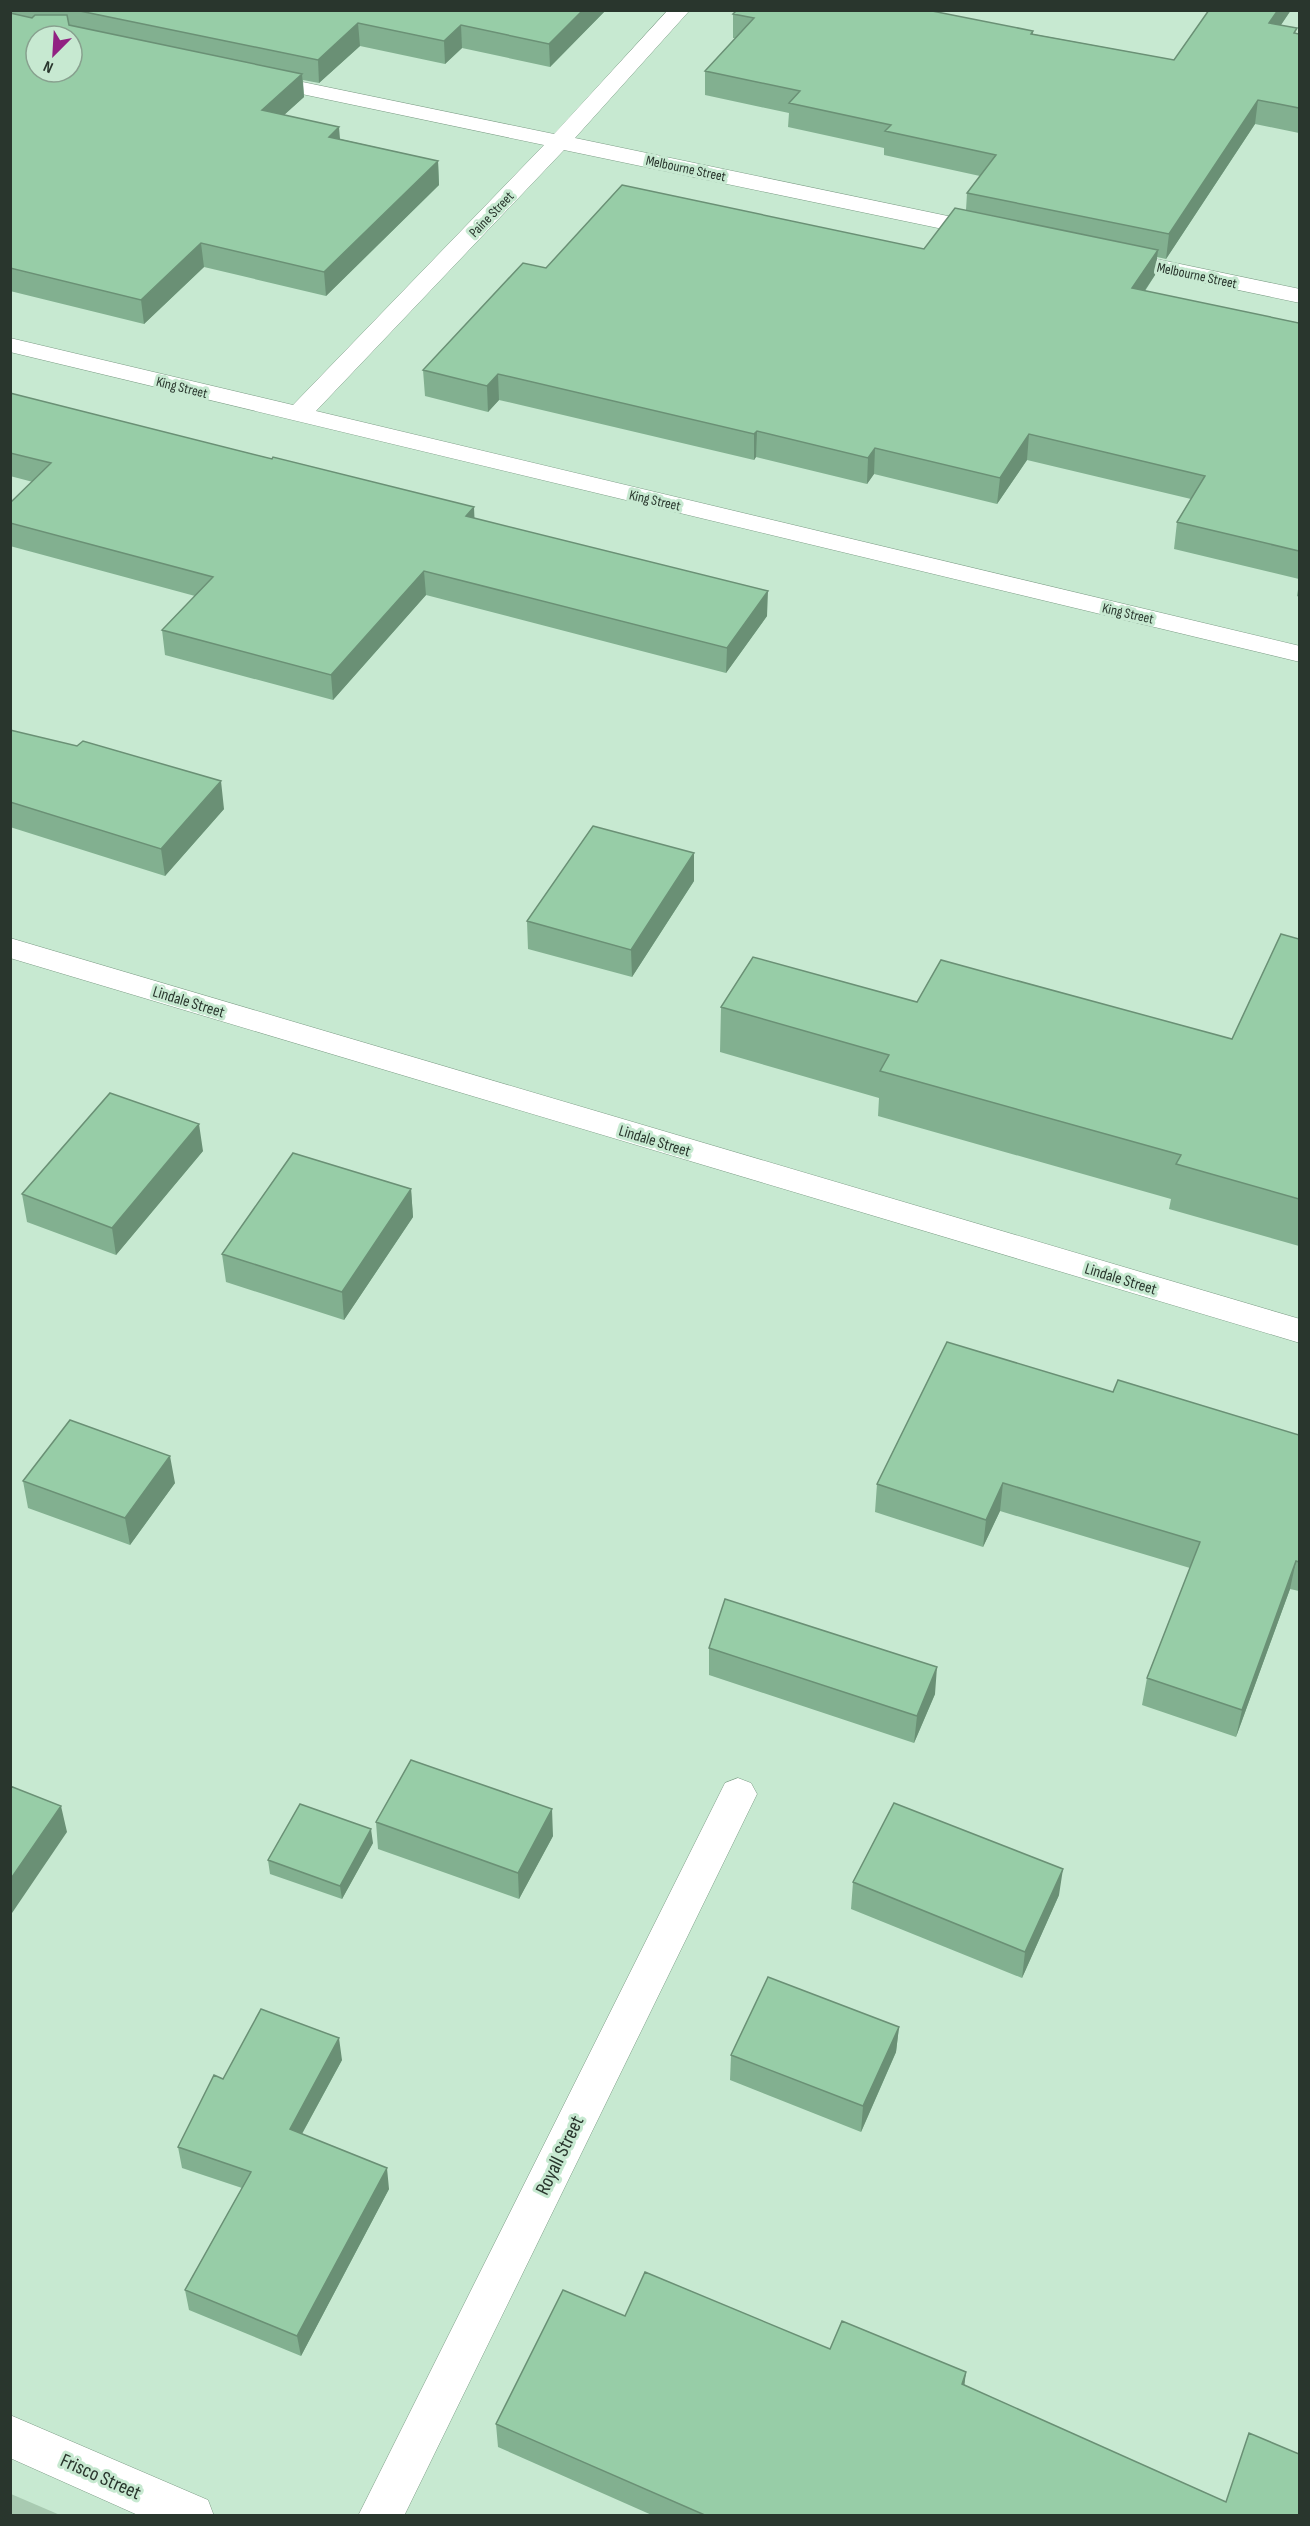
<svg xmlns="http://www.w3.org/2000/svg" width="1310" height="2526" font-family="'Sofia Sans Condensed',sans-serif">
	<rect width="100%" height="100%" fill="#c7e9d1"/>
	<path fill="#a8cab1" d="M10,2494H11L60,2515H11Z"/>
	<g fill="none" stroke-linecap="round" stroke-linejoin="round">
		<defs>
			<path id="minor" d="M668,10H690L575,138L986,224L994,226L998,231L994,236L986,238L564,150L316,411L1300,646V662L10,352V338L293,405L544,145L259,85L251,84L248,79L251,74L259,73L554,134Z
				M1113,250L1300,289V303L1105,262L1101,257L1105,252Z
				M10,938L1300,1319V1343L10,958Z
				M738,1778L751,1783L757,1794L404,2516H358L725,1783Z
				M10,2415L208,2500L214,2516H140L10,2458Z"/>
		</defs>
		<use href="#minor" stroke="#7e9d87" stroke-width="1"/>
		<use href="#minor" fill="#fff" fill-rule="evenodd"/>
	</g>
	<path fill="#82b090" d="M10,10H606L550,67L462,48L445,64L360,46L319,83L303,80L304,97L284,115L340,139L438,161L439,185L326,296L204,267L144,324L10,291Z
		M1209,10H1291L1281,25L1296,33L1299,34V133L1255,124L1166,259L1157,257L1155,275L1145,291L1299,323V579L1174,549L1177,522L1191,499L1027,460L997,504L874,474L867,484L756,457L754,460L499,400L488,412L425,396L423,370L546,268L924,249L966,210L967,193L980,176L884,155V148L788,127L789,113L705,95V71L736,38H733V14L1033,31V34L1174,60Z
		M10,393L272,459L474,507V518L767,616L726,673L426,595L333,700L165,655L162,630L195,596L10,546V503L33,482L10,476Z
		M1299,583V597L1297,596Z
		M10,730L224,809L165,876L10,827Z
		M694,881L632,977L528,949L527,921Z
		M1299,939V1246L1169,1209L1171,1199L878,1116L879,1098L720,1052L721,1007L917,1002L1232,1039Z
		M203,1151L116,1255L27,1222L22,1194Z
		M411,1189L413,1217L344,1320L226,1282L222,1254Z
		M1113,1392L1299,1435V1591L1290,1589L1236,1737L1142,1705L1147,1678L1190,1568L1000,1511L983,1547L875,1512L877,1484Z
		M23,1481L175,1483L130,1545L28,1508Z
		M709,1648L935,1694L914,1743L709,1675Z
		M376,1822L553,1836L519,1899L378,1849Z
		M373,1843L342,1899L270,1874L268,1860Z
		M853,1882L1059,1895L1022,1978L851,1909Z
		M899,2027L896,2052L861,2132L730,2080L731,2055Z
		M342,2060L302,2134L389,2189L301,2356L189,2310L185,2290L242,2188L182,2168L178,2147L223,2079Z
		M625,2316L966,2372L964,2385L1226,2502L1299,2516H654L498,2447L496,2424Z"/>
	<path fill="#6a9075" d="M583,10H606L550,67L549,44Z
		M1278,10H1291L1266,47L1269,23Z
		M358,23L360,46L319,83L318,60Z
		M461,25L462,48L445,64L444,41Z
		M302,74L304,97L264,133L262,110Z
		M1258,100L1255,124L1166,259L1169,234Z
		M339,127L341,151L329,137Z
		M438,161L439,185L326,296L324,272Z
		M201,243L204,267L144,324L141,300Z
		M1158,250L1155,275L1129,314L1132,288Z
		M498,374L499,400L488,412L487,386Z
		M757,431L756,457L754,460V434Z
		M1029,434L1027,460L997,504L1000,478Z
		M875,448L874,474L867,484L868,458Z
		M474,507L475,531L466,516Z
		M424,571L426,595L333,700L331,675Z
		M768,591L767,616L726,673L727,648Z
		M221,781L224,809L165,876L161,849Z
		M694,853V881L632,977L631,950Z
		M199,1124L203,1151L116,1255L112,1228Z
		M411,1189L413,1217L344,1320L342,1292Z
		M170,1456L175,1483L130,1545L125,1518Z
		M1003,1483L1000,1511L983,1547L986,1520Z
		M1296,1561L1290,1589L1236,1737L1242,1710Z
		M937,1667L935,1694L914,1743L917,1716Z
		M61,1806L67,1832L10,1916V1880Z
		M552,1809L553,1836L519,1899L518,1873Z
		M371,1829L373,1843L342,1899L340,1886Z
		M1063,1869L1059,1895L1022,1978L1025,1952Z
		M899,2027L896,2052L861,2132L863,2106Z
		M339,2038L342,2060L293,2150L290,2129Z
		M387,2168L389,2189L301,2356L297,2336Z
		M966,2372L963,2396L962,2384Z"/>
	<path fill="#97cda7" stroke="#6a9075" stroke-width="1.5" fill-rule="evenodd" d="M75,10H583L549,44L461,25L444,41L358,23L318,60Z
		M737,10H927L1033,31L1031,34L1174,60L1209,10H1278L1269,23L1297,28L1294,33L1299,34V108L1258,100L1169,234L967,193L996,155L885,131L891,125L789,103L800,91L705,71L754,18L733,14Z
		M10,13L32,18L35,15H67L69,25L302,74L262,110L339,127L329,137L438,161L324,272L201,243L141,300L10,268ZM36,36H72V72H36Z
		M622,185L924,249L955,208L1158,250L1132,288L1299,323V551L1177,522L1205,476L1029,434L1000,478L875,448L868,458L757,431L754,434L498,374L487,386L423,370L523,263L546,268Z
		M10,393L272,459L273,457L474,507L466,516L768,591L727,648L424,571L331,675L162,630L213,577L10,523V503L51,463L10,453Z
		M10,730L77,746L83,741L221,781L161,849L10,802Z
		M593,826L694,853L631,950L527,921Z
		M1281,934L1299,939V1199L1176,1164L1181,1155L880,1071L889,1055L721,1007L753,957L917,1002L941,960L1232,1039Z
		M110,1093L199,1124L112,1228L22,1194Z
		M293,1153L411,1189L342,1292L222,1254Z
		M947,1342L1113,1392L1118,1380L1299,1435V1562L1296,1561L1242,1710L1147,1678L1200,1542L1003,1483L986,1520L877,1484Z
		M70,1420L170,1456L125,1518L23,1481Z
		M725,1599L937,1667L917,1716L709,1648Z
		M411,1760L552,1809L518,1873L376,1822Z
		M10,1786L61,1806L10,1880Z
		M894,1803L1063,1869L1025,1952L853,1882Z
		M300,1804L371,1829L340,1886L268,1860Z
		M768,1977L899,2027L863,2106L731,2055Z
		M261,2009L339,2038L290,2129L387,2168L297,2336L185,2290L251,2172L178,2147L214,2075L223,2079Z
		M645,2272L830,2349L842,2321L966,2372L962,2384L1226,2502L1249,2433L1299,2454V2516H707L496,2424L563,2290L625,2316Z"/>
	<g text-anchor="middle" stroke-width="6" stroke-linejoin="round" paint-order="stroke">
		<g font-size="14" fill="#29362d" stroke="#c7e9d1">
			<text transform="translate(686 168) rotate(12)" y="5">Melbourne Street</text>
			<text transform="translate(491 214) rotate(-46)" y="5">Paine Street</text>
			<text transform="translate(1197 275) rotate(12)" y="5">Melbourne Street</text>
			<text transform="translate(182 387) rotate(14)" y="5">King Street</text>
			<text transform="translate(655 500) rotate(13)" y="5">King Street</text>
			<text transform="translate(1128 613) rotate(13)" y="5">King Street</text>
		</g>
		<g font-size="16" fill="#29362d" stroke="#c7e9d1">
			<text transform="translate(189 1001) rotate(17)" y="6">Lindale Street</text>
			<text transform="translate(655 1140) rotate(17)" y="6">Lindale Street</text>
			<text transform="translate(1121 1278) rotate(17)" y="6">Lindale Street</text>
		</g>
		<g font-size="20" fill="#29362d" stroke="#c7e9d1">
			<text transform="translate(559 2155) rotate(-64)" y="7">Royall Street</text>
			<text transform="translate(101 2476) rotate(24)" y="7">Frisco Street</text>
		</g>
	</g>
	<rect width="1310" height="2526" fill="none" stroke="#29362d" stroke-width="24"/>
	<g transform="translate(54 54) rotate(204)"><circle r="28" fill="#c7e9d1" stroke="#88a18f" stroke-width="1.5"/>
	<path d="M0-4.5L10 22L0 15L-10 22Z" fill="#912182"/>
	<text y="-9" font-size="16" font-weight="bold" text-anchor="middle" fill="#29362d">N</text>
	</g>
</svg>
